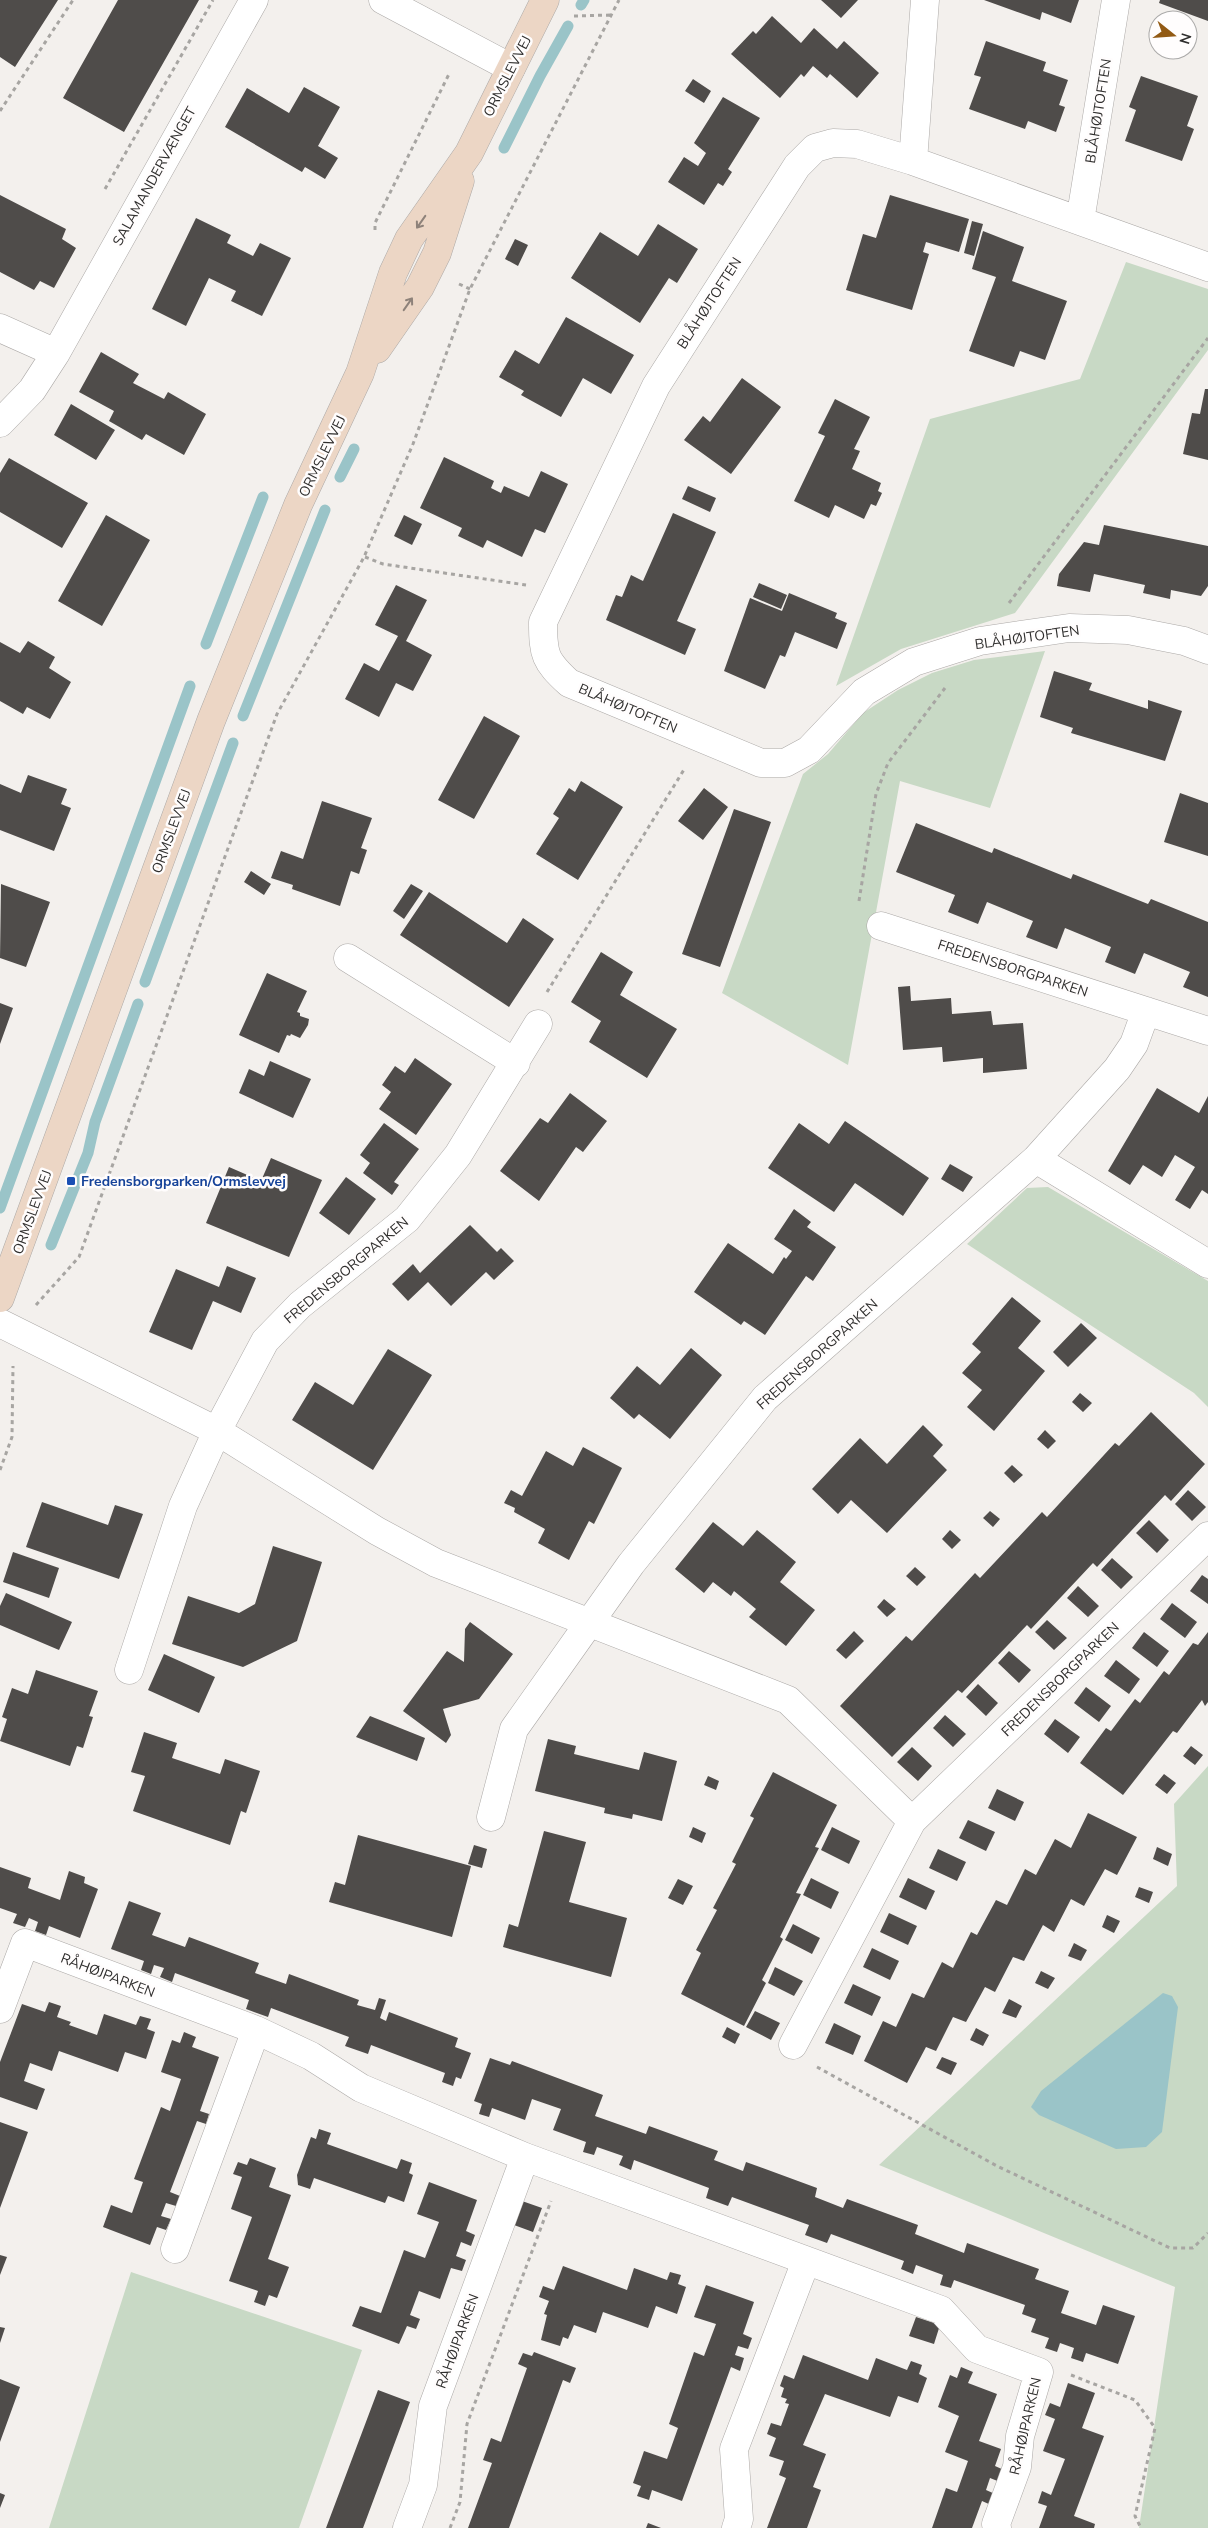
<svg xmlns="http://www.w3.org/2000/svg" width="1208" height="2528" font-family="'Nunito Sans',sans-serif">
	<rect width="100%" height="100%" fill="#f3f0ed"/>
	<path fill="#c8d9c5" d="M1126,262L1208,289V350L1015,613L901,649L836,686L930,419L1080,379Z
		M1045,651L990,808L900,781L848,1065L722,993L803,774L828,754L863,713L898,690L932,673L974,660Z
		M1048,1187L1208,1281V1407L1194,1393L967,1244L1027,1188Z
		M1208,1766V2528H1139L1175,2287L879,2165L1177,1886L1174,1804Z
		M131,2272L362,2350L299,2528H49Z"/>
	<path fill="#9ac4c8" d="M1163,1993L1172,1996L1178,2007L1162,2132L1146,2147L1116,2149L1039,2115L1031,2107L1041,2091Z"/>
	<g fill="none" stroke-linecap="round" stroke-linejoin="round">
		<path stroke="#9ac4c8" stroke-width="11" d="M581,5L584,0
			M504,148L540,76L568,26
			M340,477L354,449
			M206,644L263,497
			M243,716L325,510
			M145,982L233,743
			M0,1208L190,686
			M51,1245L88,1153L95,1122L138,1004"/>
	</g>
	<path fill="#4f4c4a" d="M0,0H58L15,67L0,57Z
		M118,0H199L124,132L63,98Z
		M821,0H858L841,18Z
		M984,0H1079L1071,23L1042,12L1040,20Z
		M1160,0H1208V21L1159,3Z
		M772,16L801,43L814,28L837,49L844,41L879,73L857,98L830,74L827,78L813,66L804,77L801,74L780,98L731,54L753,31L756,34Z
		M986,41L1046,62L1043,71L1068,80L1059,105L1065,107L1056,132L1028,121L1025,129L969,109L981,77L974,75Z
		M1141,76L1198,96L1187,126L1194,129L1182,161L1125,141L1136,110L1129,107Z
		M693,79L711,91L704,103L685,91Z
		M304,87L340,107L318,146L338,158L325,179L305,167L302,172L225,127L247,88L289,113Z
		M723,97L760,118L728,169L732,172L723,186L718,183L704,205L668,182L684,157L698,166L706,153L694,143Z
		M0,195L66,229L62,239L76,248L54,288L40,281L34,290L0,272Z
		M890,195L969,219L959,252L926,242L923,252L929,254L912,310L846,290L863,234L876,238Z
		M196,218L231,235L227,243L253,256L260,243L291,258L262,316L231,301L236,291L209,278L186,326L152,309Z
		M972,221L983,224L974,256L964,253Z
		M658,224L698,249L677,283L669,278L640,323L571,278L600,232L638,256Z
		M983,231L1024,247L1012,281L1067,301L1045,360L1020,351L1014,367L969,351L996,277L972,269Z
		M515,239L528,245L518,266L505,259Z
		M566,317L634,355L611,394L583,378L561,417L521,395L524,391L499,377L515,350L539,364Z
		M101,352L139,374L133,383L164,399L168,392L206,414L184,455L146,434L142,440L109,421L114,411L79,392Z
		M742,378L781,407L731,474L684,440L703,416L710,422Z
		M1205,389H1208V460L1183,454L1192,413L1200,414Z
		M835,399L870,417L854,449L860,451L852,469L881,483L878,491L882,493L876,506L871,504L864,519L835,505L829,518L794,501L825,436L818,433Z
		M71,404L115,430L96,460L54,435Z
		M444,457L494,481L491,488L501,493L504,486L529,497L541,471L568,484L545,533L535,529L522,557L487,540L483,548L458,536L462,528L420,508Z
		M9,458L88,503L62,548L0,512V473Z
		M688,486L716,498L710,512L682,499Z
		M673,513L716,532L677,621L696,629L685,655L606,620L616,595L622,597L631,575L643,581Z
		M106,515L150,540L102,626L58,601Z
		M404,515L422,524L412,545L394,536Z
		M1104,525L1208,546V586L1201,596L1171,590L1170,599L1143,593L1145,585L1094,574L1090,592L1057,586L1059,574L1084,542L1099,545Z
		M759,583L787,595L781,609L753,597Z
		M396,585L427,600L406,641L432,655L413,691L396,683L379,717L345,699L364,663L379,671L398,636L375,625Z
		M789,593L837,613L835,618L847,623L837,649L795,632L785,657L780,655L765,689L724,671L750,598L782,611Z
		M28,641L55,657L49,668L71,682L50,719L27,707L23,714L0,701V642L20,653Z
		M1054,671L1092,683L1089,690L1148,709V700L1182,711L1165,761L1071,733L1073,728L1040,717Z
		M484,716L520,736L474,819L438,800Z
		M28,775L67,789L61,804L71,808L54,851L0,830V784L21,793Z
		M581,781L623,807L578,880L536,854L559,818L553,814L569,788L575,792Z
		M704,788L728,807L703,840L678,821Z
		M1180,793L1208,803V856L1164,842Z
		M322,801L372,818L361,848L367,850L359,874L351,871L340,906L292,889L293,885L271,878L281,851L303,859Z
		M734,809L771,822L720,967L682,954Z
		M916,823L992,853L994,848L1071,879L1073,874L1148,904L1151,899L1208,922V997L1183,987L1190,972L1144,953L1135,974L1105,962L1111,947L1065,928L1057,949L1026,937L1033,921L987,902L978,924L948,912L955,895L896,872Z
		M251,871L271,884L264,895L244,882Z
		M1,884L50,902L26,967L0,958Z
		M411,884L423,891L404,919L393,911Z
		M429,892L507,943L523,918L554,939L509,1007L400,935Z
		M601,952L633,972L620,995L677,1029L647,1078L589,1042L601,1021L571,1002Z
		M267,973L307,991L297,1012L300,1013V1016L309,1019L308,1025L300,1038L291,1034L290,1036L287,1035L279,1053L239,1035Z
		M910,986L911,1001L951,998L952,1014L991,1011L993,1025L1023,1023L1027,1069L983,1073V1058L943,1062L942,1047L903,1050L898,987Z
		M0,1003L13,1008L0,1044Z
		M415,1058L452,1084L416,1135L379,1109L391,1092L382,1085L395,1066L405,1073Z
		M270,1061L311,1079L293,1118L239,1093L249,1069L264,1076Z
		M1157,1088L1199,1113L1208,1096V1194L1202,1190L1190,1209L1175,1200L1195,1167L1175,1155L1162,1177L1143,1165L1130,1185L1108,1171Z
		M570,1093L607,1121L583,1152L576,1147L539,1201L500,1171L540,1118L548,1123Z
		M845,1121L929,1178L903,1216L855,1183L834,1212L768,1168L799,1123L829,1144Z
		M384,1123L419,1149L394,1182L399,1185L392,1195L363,1173L370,1163L360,1155Z
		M271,1158L322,1180L289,1257L206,1223L229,1167L261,1181Z
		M950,1164L973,1177L963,1192L941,1179Z
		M346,1177L376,1199L349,1235L319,1213Z
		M794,1209L811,1222L807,1227L836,1247L813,1281L806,1276L765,1335L744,1321L741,1325L694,1292L728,1243L773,1274L784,1257L786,1259L792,1251L774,1239Z
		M470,1225L497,1252L501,1248L514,1261L494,1280L486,1272L451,1306L428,1282L408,1301L392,1284L413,1264L420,1273Z
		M227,1266L256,1278L241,1313L213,1301L192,1350L149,1332L176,1269L219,1287Z
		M1012,1297L1041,1321L1018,1348L1045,1371L994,1431L967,1407L982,1390L962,1373L981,1352L972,1344Z
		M1081,1323L1097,1338L1068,1367L1053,1352Z
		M691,1348L722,1375L670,1439L639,1414L634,1419L610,1398L637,1366L660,1385Z
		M388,1349L432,1375L373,1470L292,1420L315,1382L353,1405Z
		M1080,1393L1092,1403L1083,1412L1072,1402Z
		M1151,1412L1205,1464L1171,1501L1165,1495L1097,1567L1093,1563L1031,1629L1027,1625L962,1693L958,1690L892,1757L840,1706L906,1636L912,1641L975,1573L980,1578L1042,1512L1047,1517L1115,1443L1119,1446Z
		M923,1425L943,1445L933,1456L947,1470L887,1533L851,1500L838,1514L812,1489L860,1438L887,1464Z
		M1045,1430L1056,1441L1048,1449L1037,1439Z
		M583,1447L622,1468L594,1524L589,1521L569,1560L538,1543L545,1529L514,1512L515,1508L504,1503L511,1490L522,1496L546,1451L573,1466Z
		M1012,1465L1023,1475L1014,1483L1004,1473Z
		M1188,1490L1206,1507L1192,1521L1175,1504Z
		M42,1502L108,1525L115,1505L143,1514L119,1579L26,1547Z
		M990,1511L1000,1519L993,1527L983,1518Z
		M1149,1520L1169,1540L1157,1553L1136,1533Z
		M713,1522L743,1546L757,1530L796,1562L780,1582L815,1610L786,1646L749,1617L756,1609L734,1591L731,1596L713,1582L704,1593L675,1569Z
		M950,1530L961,1540L952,1549L942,1539Z
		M273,1546L322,1562L297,1641L243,1667L172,1644L188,1596L239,1613L255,1604Z
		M13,1552L59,1568L49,1598L3,1582Z
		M1112,1558L1133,1577L1121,1589L1101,1570Z
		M915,1567L926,1577L917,1586L906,1576Z
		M1202,1575L1208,1579V1604L1190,1591Z
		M1078,1586L1099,1606L1088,1617L1067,1598Z
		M6,1593L72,1622L59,1650L0,1625V1606Z
		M884,1599L896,1609L887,1617L877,1607Z
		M1172,1603L1197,1622L1185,1638L1160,1619Z
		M1047,1620L1067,1638L1054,1650L1035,1632Z
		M470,1622L513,1654L479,1699L443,1709L451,1735L446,1743L403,1711L447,1651L464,1662L465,1629Z
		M854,1631L864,1641L846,1659L836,1650Z
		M1144,1632L1169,1651L1157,1667L1132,1648Z
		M1208,1632V1702L1205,1706L1202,1700L1177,1733L1173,1731L1123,1795L1080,1763L1106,1728L1111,1731L1135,1699L1140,1703L1164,1671L1169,1675L1193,1643L1198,1645Z
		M1009,1651L1031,1670L1019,1683L998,1663Z
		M164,1654L215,1677L199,1713L148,1690Z
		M1116,1660L1140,1679L1129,1694L1104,1676Z
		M36,1670L98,1691L89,1716L93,1717L83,1748L77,1746L70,1766L0,1741L7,1719L2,1717L12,1688L28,1694Z
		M978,1684L998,1703L986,1716L966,1697Z
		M1086,1687L1111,1706L1099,1722L1074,1703Z
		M945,1715L966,1734L953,1747L933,1728Z
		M370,1716L425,1738L417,1761L356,1737Z
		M1055,1719L1080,1737L1068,1753L1044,1734Z
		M144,1732L177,1743L172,1758L220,1774L225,1759L260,1771L246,1813L241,1811L230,1845L133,1811L145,1776L131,1772Z
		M548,1739L576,1746L574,1754L639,1770L644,1752L677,1761L662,1821L633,1814L632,1819L604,1813L605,1808L535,1791Z
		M1191,1746L1203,1755L1195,1765L1183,1756Z
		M912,1747L932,1766L918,1781L897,1762Z
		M773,1772L837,1805L815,1847L819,1848L796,1893L801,1894L780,1937L783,1939L762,1980L766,1983L744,2026L681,1994L701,1953L696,1950L717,1910L713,1908L736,1864L732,1862L754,1818L750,1816Z
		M1164,1774L1176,1783L1167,1794L1155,1785Z
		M708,1776L719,1781L716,1790L704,1785Z
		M997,1789L1024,1802L1015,1821L988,1808Z
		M1088,1813L1137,1837L1117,1875L1105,1869L1084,1906L1071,1899L1054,1932L1043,1925L1024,1961L1013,1957L995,1992L985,1987L966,2022L953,2017L936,2051L926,2047L907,2083L864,2061L883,2021L896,2027L912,1993L924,1998L942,1962L953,1968L971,1932L977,1935L996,1900L1007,1905L1025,1869L1036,1875L1055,1839L1071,1848Z
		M968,1820L995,1832L986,1851L959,1838Z
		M693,1827L706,1833L702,1843L689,1837Z
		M832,1827L860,1841L849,1864L821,1850Z
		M544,1831L586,1842L569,1902L627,1918L611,1977L503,1947L509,1924L518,1927Z
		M358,1835L471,1866L452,1937L329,1902L335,1882L345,1885Z
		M474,1845L487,1849L482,1868L468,1864Z
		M1157,1847L1172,1854L1168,1866L1153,1859Z
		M938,1849L966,1862L957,1881L929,1868Z
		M0,1867L31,1878L28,1888L60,1900L69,1871L85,1877L84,1883L98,1889L80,1938L49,1926L46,1935L35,1931L38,1922L29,1918L25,1927L13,1923L17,1914L0,1908Z
		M811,1878L839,1892L831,1909L803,1895Z
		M908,1878L935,1891L926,1910L899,1897Z
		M678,1879L693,1886L683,1905L668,1898Z
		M1139,1887L1153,1892L1149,1903L1135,1897Z
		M129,1901L161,1913L152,1935L185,1947L189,1937L259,1963L255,1973L286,1984L289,1974L359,2000L357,2005L375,2010L379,1998L386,2000L380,2018L386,2021L389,2012L458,2038L455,2047L471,2053L461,2079L456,2077L453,2086L442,2082L445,2073L371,2045L368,2054L345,2046L349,2037L271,2008L268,2017L246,2009L249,2000L175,1973L172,1982L160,1977L164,1968L154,1965L151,1974L141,1970L144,1961L111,1949Z
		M889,1913L917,1926L908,1945L880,1932Z
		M1107,1915L1120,1921L1114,1933L1102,1927Z
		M793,1924L820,1938L812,1954L785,1940Z
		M1074,1943L1087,1950L1081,1961L1068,1956Z
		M872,1948L899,1961L890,1980L863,1967Z
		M775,1967L803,1981L794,1996L768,1983Z
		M1041,1971L1055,1978L1048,1989L1035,1983Z
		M853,1984L881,1997L872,2016L844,2003Z
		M1009,1999L1022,2006L1016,2018L1002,2013Z
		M49,2002L61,2006L57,2017L71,2022L69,2025L97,2035L104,2014L136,2025L140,2016L151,2019L147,2029L155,2032L146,2059L125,2052L118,2072L59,2051L52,2071L30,2063L24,2081L45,2089L37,2110L0,2097V2062L22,2004L45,2012Z
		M755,2011L780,2023L771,2040L746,2027Z
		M834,2023L861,2036L853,2055L825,2043Z
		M727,2027L740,2034L735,2044L722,2037Z
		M976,2028L989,2035L983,2046L970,2040Z
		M184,2032L196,2037L192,2047L219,2057L200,2111L209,2114L206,2124L197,2121L170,2192L180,2196L176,2206L166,2203L161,2216L171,2219L166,2230L157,2227L150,2245L103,2227L111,2205L132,2213L143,2182L134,2179L161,2107L170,2111L181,2079L161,2072L172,2040L180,2043Z
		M942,2057L957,2063L951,2075L936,2068Z
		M490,2058L510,2065L512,2061L603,2095L595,2116L646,2134L649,2126L718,2151L714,2160L743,2171L746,2162L817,2188L815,2197L843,2208L847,2199L918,2225L915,2234L964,2253L967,2243L1039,2269L1035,2279L1069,2291L1061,2313L1096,2325L1103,2305L1135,2316L1118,2364L1086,2353L1083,2362L1071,2358L1074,2348L1060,2343L1057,2352L1045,2348L1049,2338L1031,2332L1036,2319L1022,2314L1025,2305L954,2280L951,2288L940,2285L943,2275L916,2265L913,2274L901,2269L904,2261L831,2234L827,2243L805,2235L809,2225L732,2197L728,2206L706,2198L709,2188L634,2160L631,2170L619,2165L623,2156L597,2147L594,2155L583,2152L586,2142L553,2130L561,2109L532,2099L525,2120L492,2108L489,2117L479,2114L482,2104L474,2101Z
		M0,2122L28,2132L0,2208Z
		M319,2129L331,2133L327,2144L397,2169L401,2159L412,2163L409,2173L413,2175L404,2202L388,2196L385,2203L314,2178L310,2189L298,2185L297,2175L311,2137L316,2139Z
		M250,2158L276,2168L269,2187L291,2195L268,2259L289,2267L277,2298L269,2295L265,2306L254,2302L258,2291L229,2281L252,2217L231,2209L242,2177L233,2174L238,2162L247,2165Z
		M429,2182L477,2200L466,2231L475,2235L471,2246L461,2242L456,2256L466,2260L462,2271L451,2268L440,2299L419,2291L410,2315L420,2319L416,2329L407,2326L399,2344L352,2326L360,2306L381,2313L404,2250L425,2258L439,2222L417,2214Z
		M522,2201L542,2208L533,2232L514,2225Z
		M0,2255L7,2257L0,2275Z
		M563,2266L627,2290L634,2268L667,2280L670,2272L681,2275L678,2284L686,2287L677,2314L656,2306L648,2328L603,2312L596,2333L574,2325L568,2339L563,2337L560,2346L541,2340L547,2315L544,2314L549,2301L539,2297L543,2286L554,2290Z
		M706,2285L754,2302L743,2334L752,2338L748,2349L738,2346L735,2355L744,2358L740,2371L731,2367L682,2501L652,2490L649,2500L637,2496L641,2486L633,2483L644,2451L667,2459L678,2428L669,2424L694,2352L704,2356L716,2324L694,2317Z
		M916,2317L940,2325L934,2344L909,2336Z
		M0,2327L5,2328L0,2343Z
		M534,2352L576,2368L570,2383L563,2380L509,2528H468L492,2463L483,2460L491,2438L501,2442L527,2368L518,2364L523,2353L532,2356Z
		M803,2355L868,2380L876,2358L907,2370L911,2361L922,2365L919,2374L927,2378L918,2403L898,2396L890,2417L825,2394L803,2445L826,2454L813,2487L821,2490L807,2528H767L786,2478L779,2475L784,2461L769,2456L776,2438L767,2434L771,2423L781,2426L789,2404L785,2403L787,2399L781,2397L784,2388L780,2386L784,2375L794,2379Z
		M961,2367L973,2372L968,2383L997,2394L979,2441L1001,2449L995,2466L1004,2470L1000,2482L990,2478L986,2490L995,2494L991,2505L982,2501L972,2528H932L946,2488L957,2492L968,2461L945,2452L959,2416L938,2407L950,2375L957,2378Z
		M0,2379L20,2387L0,2442Z
		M1068,2383L1095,2393L1082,2428L1104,2436L1074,2516L1095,2524L1094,2528H1039L1047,2506L1038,2503L1042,2491L1051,2495L1065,2459L1043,2451L1055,2419L1045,2415L1050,2403L1060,2407Z
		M378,2390L410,2402L363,2528H326Z
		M0,2493L5,2495L0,2508Z
		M648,2523L661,2528H646Z"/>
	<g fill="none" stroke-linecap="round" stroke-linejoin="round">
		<defs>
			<path id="street" d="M383,0L511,68
				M913,161L925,0
				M1080,221L1116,0
				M1208,267L913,161L857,144L833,143L815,148L797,166L656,386L543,622C543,655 545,661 569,683L761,763H785L809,750L864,692L914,662L980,641L1069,628L1128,630L1184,641L1208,650
				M0,328L56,353
				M0,423L32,390L56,353L254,0
				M881,926L1208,1031
				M348,958L516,1063
				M1036,1159L1208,1264
				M0,1323L217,1431L377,1531L436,1563L788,1700L912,1821
				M129,1670L183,1506L217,1431L265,1341L300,1305L407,1219L458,1155L538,1024
				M491,1817L514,1729L631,1564L765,1398L1036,1159L1117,1069L1134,1044L1146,1011
				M0,2009L25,1943L256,2030L311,2056L361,2088L525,2157L941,2310L977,2349L1039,2372L1020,2436L1017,2467L996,2524L997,2528
				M793,2045L912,1821L1208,1536
				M175,2249L256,2030
				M407,2528L423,2485L433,2406L525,2157
				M736,2528L739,2519L734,2449L806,2261"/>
			<path id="secondary" d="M377,349L420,287L437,253L460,181
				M0,1298L211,721L298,505L360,373L393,273L409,239L469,153L545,0"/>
		</defs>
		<use href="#street" stroke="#aca9a7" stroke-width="29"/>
		<use href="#secondary" stroke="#aca9a7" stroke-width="29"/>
		<path stroke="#a7a5a2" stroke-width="3" stroke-dasharray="4 4" stroke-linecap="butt" d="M574,16L611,15
			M0,111L73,0
			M105,189L213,0
			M375,230V223L450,72
			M459,284L470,289
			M365,557L383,564L526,585
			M1009,603L1208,338
			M859,901L876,794L888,763L945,688
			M547,992L685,768
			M36,1305L79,1257L277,714L364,557L413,444L470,289L619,0
			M0,1470L12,1437L13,1366
			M817,2067L997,2166L1170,2248H1193L1208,2233
			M1071,2375L1135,2400L1155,2428L1135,2516L1141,2528
			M450,2528L460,2502L467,2424L551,2201"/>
		<use href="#street" stroke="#fff" stroke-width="28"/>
		<use href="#secondary" stroke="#ecd6c5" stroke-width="28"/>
	</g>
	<defs><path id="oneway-shaft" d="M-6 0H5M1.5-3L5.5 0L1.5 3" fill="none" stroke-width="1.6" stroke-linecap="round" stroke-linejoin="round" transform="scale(1.25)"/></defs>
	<g stroke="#8e827a">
		<use href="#oneway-shaft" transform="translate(421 222) rotate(125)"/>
		<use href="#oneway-shaft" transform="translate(408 304) rotate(-55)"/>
	</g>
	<rect fill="#1a4fb4" stroke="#fffdfd" stroke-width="2" x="66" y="1176" width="10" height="10" rx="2.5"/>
	<g text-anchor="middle" stroke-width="5" stroke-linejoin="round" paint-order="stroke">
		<g font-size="14" fill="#302f2e" stroke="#fffdfd">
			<text transform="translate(507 76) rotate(-63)" y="5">ORMSLEVVEJ</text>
			<text transform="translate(1098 111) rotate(-81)" y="5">BLÅHØJTOFTEN</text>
			<text transform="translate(154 176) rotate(-61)" y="5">SALAMANDERVÆNGET</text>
			<text transform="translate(709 303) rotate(-57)" y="5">BLÅHØJTOFTEN</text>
			<text transform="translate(322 456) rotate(-64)" y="5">ORMSLEVVEJ</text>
			<text transform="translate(1027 637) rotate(-8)" y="5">BLÅHØJTOFTEN</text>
			<text transform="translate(628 708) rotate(23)" y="5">BLÅHØJTOFTEN</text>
			<text transform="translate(171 831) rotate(-70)" y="5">ORMSLEVVEJ</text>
			<text transform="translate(1013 968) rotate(18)" y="5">FREDENSBORGPARKEN</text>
			<text transform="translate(32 1212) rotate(-70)" y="5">ORMSLEVVEJ</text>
			<text transform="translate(346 1270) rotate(-40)" y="5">FREDENSBORGPARKEN</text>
			<text transform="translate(817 1354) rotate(-42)" y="5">FREDENSBORGPARKEN</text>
			<text transform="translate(1060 1679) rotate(-44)" y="5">FREDENSBORGPARKEN</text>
			<text transform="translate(108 1975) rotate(21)" y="5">RÅHØJPARKEN</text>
			<text transform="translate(457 2341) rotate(-70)" y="5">RÅHØJPARKEN</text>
			<text transform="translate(1025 2426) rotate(-77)" y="5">RÅHØJPARKEN</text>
		</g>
		<g font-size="14" font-weight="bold" fill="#164399" stroke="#fffdfd" text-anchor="start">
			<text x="81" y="1186">Fredensborgparken/Ormslevvej</text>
		</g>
	</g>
	<g transform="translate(1173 35) rotate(107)"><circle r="24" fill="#fffdfd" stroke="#acabaa"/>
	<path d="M0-4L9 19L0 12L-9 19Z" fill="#925a14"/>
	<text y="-8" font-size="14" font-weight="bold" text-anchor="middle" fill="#302f2e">N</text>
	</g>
</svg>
